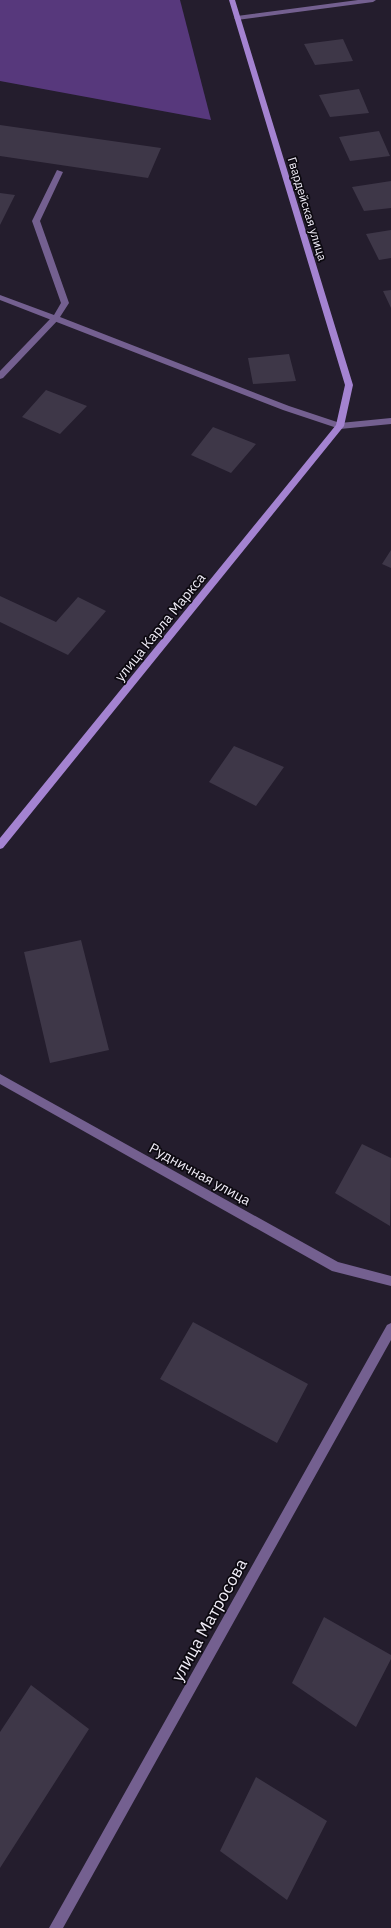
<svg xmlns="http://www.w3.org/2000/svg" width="391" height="1928" font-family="'IBM Plex Sans',sans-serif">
	<rect width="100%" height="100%" fill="#241d2d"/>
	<path fill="#57387c" d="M0,0H180L211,120L0,81Z"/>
	<path fill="#3e3748" d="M343,39L353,61L315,65L304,44Z
		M359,89L369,113L330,117L319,95Z
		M0,125L161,148L148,178L0,156Z
		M379,131L390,156L350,161L339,137Z
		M391,181V208L364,211L352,187Z
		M0,193L15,195L0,225Z
		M391,230V258L379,260L366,234Z
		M391,290V308L383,291Z
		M289,354L296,381L253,384L248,358Z
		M46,390L87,406L60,434L22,417Z
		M213,427L256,444L231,473L191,455Z
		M391,550V568L382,564Z
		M0,596L56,622L78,597L106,611L68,655L0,622Z
		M234,746L284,767L256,806L209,782Z
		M81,940L109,1050L50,1063L24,952Z
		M362,1144L391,1158L390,1226L335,1193Z
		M193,1322L308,1384L277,1443L160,1379Z
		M324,1617L391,1655V1659L356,1727L292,1683Z
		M31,1685L89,1729L0,1868V1732Z
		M256,1777L327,1821L287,1900L220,1851Z"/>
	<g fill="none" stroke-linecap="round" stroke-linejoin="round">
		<path fill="#746090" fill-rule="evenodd" d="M358,0H376L373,2L237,20L234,18L237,16Z
			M57,170L63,172L40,221L69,303L60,317L289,406L343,424V428H337L283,410L0,300V295L54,315L61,303L32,221Z"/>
		<path fill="#746090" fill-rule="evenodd" d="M52,317H58L59,319L3,378L0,379V371Z
			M391,418V424L340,429L336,426L340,423Z
			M0,1074L338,1262L391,1276V1286L332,1271L0,1084Z
			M391,1323V1340L63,1928H49L387,1325Z"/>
		<path fill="#a483d1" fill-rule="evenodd" d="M229,0H235L353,385L344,426L3,848L0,849V838L336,425L345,385Z"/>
	</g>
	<g text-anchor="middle" stroke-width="3.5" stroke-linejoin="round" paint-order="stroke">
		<g font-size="12" fill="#f0ecf7" stroke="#0c0910">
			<text transform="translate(307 209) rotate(73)" y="4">Гвардейская улица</text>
		</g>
		<g font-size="14" fill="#f0ecf7" stroke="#0c0910">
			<text transform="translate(160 627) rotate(-51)" y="5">улица Карла Маркса</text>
			<text transform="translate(200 1174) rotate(29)" y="5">Рудничная улица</text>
		</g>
		<g font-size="17" fill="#f0ecf7" stroke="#0c0910">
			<text transform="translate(209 1620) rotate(-61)" y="6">улица Матросова</text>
		</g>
	</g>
</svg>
